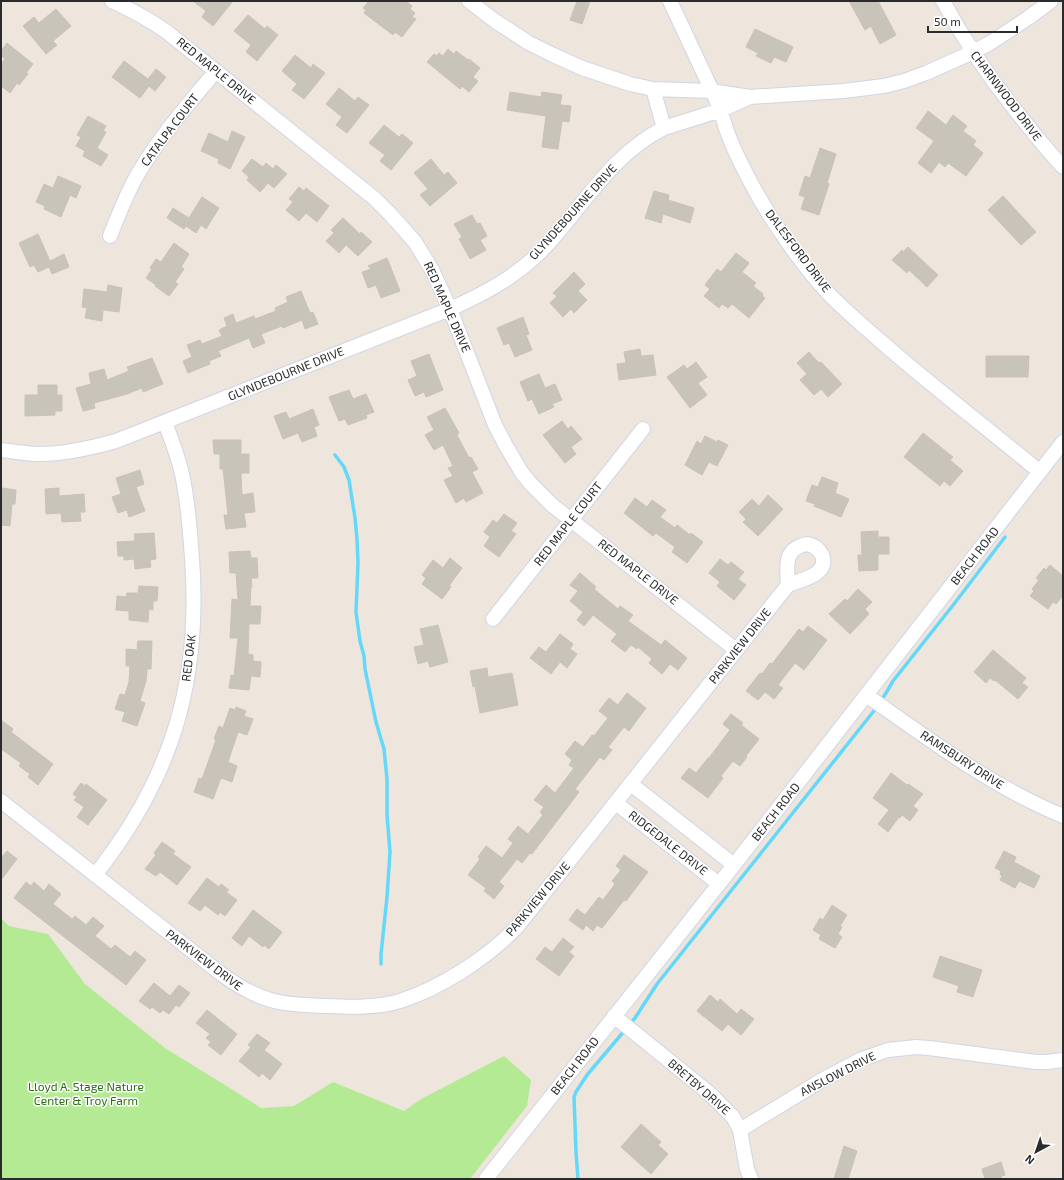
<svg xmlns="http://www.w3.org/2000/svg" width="1064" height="1180" font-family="'Exo 2',sans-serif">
	<rect width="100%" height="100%" fill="#eee6dc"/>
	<path fill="#b4ea93" d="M1,918L9,926L48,934L85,984L165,1048L228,1087L261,1108L294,1106L333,1082L404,1111L421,1099L504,1056L531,1080L527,1106L470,1179H1Z"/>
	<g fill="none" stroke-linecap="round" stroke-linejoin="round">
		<path stroke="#65d8fa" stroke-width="3.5" d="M335,455L344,467L349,480L355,518L357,539L358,563L356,612L360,641L364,656L365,669L376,722L384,749L387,779V815L390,852L387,897L381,954V964
			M880,702L886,693L893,681L954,604L1005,537
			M629,1025L635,1018L657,984L877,707
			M578,1179L576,1152L574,1097L576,1092L587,1075L625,1030"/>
	</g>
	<path fill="#c9c4ba" stroke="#cac2b5" d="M193,1H233L213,26L202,17L206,11Z
		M369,1H406L412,6L410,9L415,13L412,17L416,19L402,37L395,32L393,35L364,13L366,10L363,8Z
		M577,1H590L582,24L570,20Z
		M849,1H878L896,35L880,44L871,26L865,30Z
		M56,9L71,26L53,41L57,45L46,54L23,26L34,17L39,23Z
		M248,15L265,29L267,26L278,35L257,61L246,52L251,45L234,31Z
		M755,29L793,47L786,62L774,57L771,63L756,56L758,53L746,47Z
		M7,43L33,64L26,73L28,74L19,85L17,83L10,93L1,86V64L5,59L1,55V51Z
		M448,49L454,54L456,51L468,60L469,59L480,68L473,77L478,81L469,92L462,86L460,89L427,62L434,54L437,56L439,53L443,56Z
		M295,55L311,68L313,64L325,73L304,99L292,90L297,84L282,71Z
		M124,61L148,79L156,69L166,77L155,91L149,86L140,98L112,77Z
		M339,88L355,101L358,97L369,105L347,133L336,125L342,117L326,104Z
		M510,92L541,97L542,92L562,95L560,105L571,106L569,122L562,121L558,149L542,147L546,116L507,110Z
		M928,111L946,125L953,115L967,126L963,131L976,141L973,145L983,153L966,176L948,163L945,167L939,162L931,173L918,163L934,141L916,128Z
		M88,116L106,126L103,131L106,132L97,148L108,155L101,166L83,156L85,151L76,146L81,137L77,135Z
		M384,125L399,137L402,134L413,143L391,170L380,161L385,155L369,143Z
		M232,131L245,137L230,169L218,163L219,159L201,151L209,133L228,142Z
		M820,148L836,154L827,183L829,184L819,215L801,209L805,197L799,195L805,176L810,178Z
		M252,159L263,167L266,163L273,169L276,165L287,174L274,188L268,183L260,192L247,180L249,177L242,171Z
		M431,159L444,175L448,172L457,183L430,206L420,195L428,189L414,173Z
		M58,176L81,186L76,198L70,195L61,217L44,209L45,206L36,202L44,184L53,188Z
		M299,187L304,191L306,188L329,206L317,222L306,213L299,221L286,210L293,202L289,199Z
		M654,191L669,195L668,200L694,208L690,223L663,214L661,223L645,218Z
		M1003,196L1036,232L1021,245L988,210Z
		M202,197L219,208L206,229L201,225L196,233L186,226L184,229L167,218L173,208L189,218Z
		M472,215L477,224L480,223L487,236L480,240L486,250L470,259L459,239L462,237L454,224Z
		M343,218L360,234L361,232L372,242L358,256L346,245L339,253L326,241L334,233L331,230Z
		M38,234L50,261L64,254L69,267L52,274L49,267L38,272L34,265L30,267L19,243Z
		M174,243L189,254L181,267L184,269L175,282L178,284L169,296L155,286L156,285L146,278L152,269L150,268L156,259L161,262Z
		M908,247L938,275L927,287L909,270L907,273L892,260L902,250L903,252Z
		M736,253L749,263L742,272L756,283L753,286L763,294L762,296L765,298L749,318L732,304L728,308L722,304L719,308L704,296L710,289L705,285L717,269L721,272Z
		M387,258L400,291L381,298L376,285L368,288L362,272L371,269L368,266Z
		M574,272L585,284L578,291L587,300L574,313L571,309L563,317L550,303L557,296L553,293Z
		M108,285L122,288L119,312L103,310L102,321L85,318L87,308L82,307L84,289L107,292Z
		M301,291L310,313L313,312L318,324L305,329L302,320L283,328L282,326L261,334L265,343L253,348L249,338L218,351L221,356L209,361L210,364L188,373L183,361L192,357L187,345L200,340L202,344L222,336L219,330L227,326L224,318L233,314L236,323L254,316L255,319L276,311L275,308L288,302L286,297Z
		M523,317L529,334L526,335L532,350L515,357L509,343L504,345L497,328Z
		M640,349L641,356L653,355L656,375L619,380L617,364L626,363L624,352Z
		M809,352L819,363L821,362L842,384L828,397L821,389L814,395L800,380L807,374L797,363Z
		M429,354L443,390L426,397L424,392L415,396L408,380L417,376L411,361Z
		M986,356H1029L1028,377H986Z
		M152,358L163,384L143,392L142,388L127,394L94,403L95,408L83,411L76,388L91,384L89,373L104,369L107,380L129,371L127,367Z
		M696,362L707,377L698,383L707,395L690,408L667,377L684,365L687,369Z
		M539,374L545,388L555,384L562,400L552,404L554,407L539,414L532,399L528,401L520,382Z
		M38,385H57V395H62V411H55V415L25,416V395H38Z
		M349,390L353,399L366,394L374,412L366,415L367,418L348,425L345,419L339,421L329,397Z
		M445,408L459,433L457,435L469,458L471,457L478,469L472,472L483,493L466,502L464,498L456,503L444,480L453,476L448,468L453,466L443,445L434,450L425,435L434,430L427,417Z
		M313,409L319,425L314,427L317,436L302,442L298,433L283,439L274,416L286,412L289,419Z
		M562,421L568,429L571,426L582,439L571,447L576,454L565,463L543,435Z
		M923,433L953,457L950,460L963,471L950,486L944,481L940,486L904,457Z
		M705,436L717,442L718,440L728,445L717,466L709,462L702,475L685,465L697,441L701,444Z
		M213,440H241V454H249V473H241L242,495L253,493L255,512L244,513L246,527L226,529L224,515H228L223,469H220V454H214Z
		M140,470L144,484L136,487L145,511L129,517L127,510L118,513L112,497L121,494L116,478Z
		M822,477L838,483L835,493L849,499L841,517L814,506L815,504L806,501L812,485L818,487Z
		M2,488L16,490L15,504H12L10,526L1,525V502Z
		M59,488V496L84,494L85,512H80L81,521L62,522L61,513L46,514L45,489Z
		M768,495L783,509L758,536L743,522L746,519L739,512L752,499L759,506Z
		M635,498L647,507L652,500L666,510L660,517L675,528L677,525L690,535L691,533L703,542L687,563L672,552L675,547L656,533L653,536L624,513Z
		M504,514L517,523L511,531L516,534L499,557L484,546L490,537L484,532L493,520L497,523Z
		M878,531V537H889V554H878V570L859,571L858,555H862L861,532Z
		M154,533L156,559L150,560L151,567L135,569L134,559L124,560V556H118L117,542L135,541L134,534Z
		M250,551L251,558H257L258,578H251L252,587H251L250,606H261L260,624H249L248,654L253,655V661L261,662L260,677L251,676L249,690L229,688L231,675L234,676L238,638H230L232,599L238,600L236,573H230L229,552Z
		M450,558L462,568L449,586L451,587L442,599L422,584L426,578L422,575L433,560L443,568Z
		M720,559L728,565L731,562L744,572L738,579L746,585L734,600L717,586L720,582L709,573Z
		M1050,565L1063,576V596L1056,604L1053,602L1048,609L1030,596L1034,591L1032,589L1039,580L1036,578L1044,568L1046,570Z
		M580,573L596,587L594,589L618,609L620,606L633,615L628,621L661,645L665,640L687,658L678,670L670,664L662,674L649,663L652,659L638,647L637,649L631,645L625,652L611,641L617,634L593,615L584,626L577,620L583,612L570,601L578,591L570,585Z
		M139,586L158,587L157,601H153V610L149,609L148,622L129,620V611L116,610L117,596L126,597L127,593H138Z
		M858,589L872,602L865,609L869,614L850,634L829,614L845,599L847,601Z
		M438,625L448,662L430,667L428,661L418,664L414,647L424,645L420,629Z
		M808,626L827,640L804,670L795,663L778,685L783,688L774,699L765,692L758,700L746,691L760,673L762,674L770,663L772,664L799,629L803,632Z
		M560,634L573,644L570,649L577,654L567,668L560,662L551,674L530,658L539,647L546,652Z
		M138,641H152L151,669H147L146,681L140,701L145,703L137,726L122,721L125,712L115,709L120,694L125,695L129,682L130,666H126V649L137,650Z
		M993,650L1026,678L1022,683L1028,687L1018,699L995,680L994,681L990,678L986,683L974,672Z
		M487,668L488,677L512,673L518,705L480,713L475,686L473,687L470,671Z
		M627,693L646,708L629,731L624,727L608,747L612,750L604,760L600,757L575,789L579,792L532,854L530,853L522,863L517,859L499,882L504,886L494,899L484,891L486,888L468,875L480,859L478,857L486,846L502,858L513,843L508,839L518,826L528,834L543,815L540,812L544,807L534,800L546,785L555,793L574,768L569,765L572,760L565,754L575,741L583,747L592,735L594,736L608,718L599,711L609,698L618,705Z
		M236,707L246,711L244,716L253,719L247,735L238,732L228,762L237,766L232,782L221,778L213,799L194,792L199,778L202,779L216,740L214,739L219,726L223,728L230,708L235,710Z
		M731,714L743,723L741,725L759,739L746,756L747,757L740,766L733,761L721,776L723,778L708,798L681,778L689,768L696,773L708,758H709L730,730L723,724Z
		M1,720L13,729L11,732L53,764L38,785L28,777L30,774L19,766L21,763L1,749Z
		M891,773L907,785L908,784L923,794L913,806L918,810L910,821L902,815L900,818L899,817L888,832L878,824L889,810L873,798Z
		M81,783L85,786L86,784L107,800L88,825L77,817L84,807L74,800L77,797L73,794Z
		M162,842L175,851L173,854L191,867L177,885L160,872L156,876L145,869L156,855L154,853Z
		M7,851L17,859L1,880V858Z
		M1004,851L1016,857L1014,862L1040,876L1034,888L1019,881L1015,888L1000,880L1002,876L1000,874L1001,871L995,868Z
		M624,855L648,872L626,901L624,900L602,928L597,925L593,931L586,925L583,930L569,920L577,909L585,915L599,897L603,900L615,884L612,881L621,870L616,866Z
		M207,878L219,887L221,884L229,890L226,892L237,900L225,916L220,912L218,915L205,905L200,911L188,903Z
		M26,882L31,886L34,882L44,891L49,884L61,894L53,904L72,919L75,916L86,925L93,917L104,926L95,936L111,949L115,945L130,957L135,951L146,960L126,985L14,898Z
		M832,905L847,915L840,926L842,927L838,934L842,937L835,948L819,939L821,935L813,930L820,918L823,920Z
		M253,910L282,932L269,949L264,945L263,947L249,936L242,946L232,938Z
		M563,938L574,947L569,952L574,956L559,976L536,959L545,947L552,952Z
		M940,956L982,970L973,997L957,992L959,986L933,977Z
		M154,983L170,996L179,985L190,993L179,1007L176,1005L169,1014L163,1010L160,1013L152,1007L150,1009L139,1001Z
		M710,995L718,1002L720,999L737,1014L741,1009L754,1019L741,1035L728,1024L722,1031L697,1011Z
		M207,1010L237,1034L221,1055L208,1045L211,1042L206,1038L210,1034L196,1023Z
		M257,1034L270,1043L264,1050L282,1064L270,1080L262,1073L259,1077L239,1061L251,1047L248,1045Z
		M641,1124L661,1142L658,1145L668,1154L651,1174L621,1147Z
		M844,1146L857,1151L848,1179H834Z
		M1001,1162L1005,1175L1001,1176L1002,1179H985L982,1169Z"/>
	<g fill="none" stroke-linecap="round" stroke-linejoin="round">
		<defs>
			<path id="minor" d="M112,1C132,10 150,20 167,32L374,198L391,215L415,242L432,270L450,309L495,425L506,446L522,473L531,484L552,505L736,650
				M469,1L495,21L529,43L551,54L582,68L630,84L653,89L711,91L750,97
				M670,1L721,110C726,135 739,160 751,183C770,219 799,261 827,292C849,315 875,336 899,357C945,396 993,433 1040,472
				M943,1C964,40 988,76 1016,111C1031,130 1046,149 1063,167
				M653,89L664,128
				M110,236C119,214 127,192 139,172C161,135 189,103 216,71
				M1,450C13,451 26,454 39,454C65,454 91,448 116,441L450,309C486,293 519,275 546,246C584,205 612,154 664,128L721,110L750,97L843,91L884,86L904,81L926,73L973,52L990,43L1028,18L1051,1
				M493,619L643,429
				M866,695C929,739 992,787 1063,816
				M631,784L734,865
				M1,801L220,973C259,1002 280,1005 327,1006C351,1007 377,1008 400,1001C441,988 487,958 517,927L788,585C800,580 830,575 822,555C819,549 813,545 807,544C783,549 787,565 788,585
				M616,803L719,884
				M95,875C172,778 201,682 192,558C190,530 188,501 182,474C178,456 171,439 165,422
				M614,1016L709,1093L733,1117L740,1130L747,1169L751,1179
				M740,1130L822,1080L862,1059L888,1050L916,1047L929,1048L1036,1062H1047L1063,1060
				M486,1179L734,865L1063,442"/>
		</defs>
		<use href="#minor" stroke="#d1d5e5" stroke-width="16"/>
		<use href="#minor" stroke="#fff" stroke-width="14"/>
	</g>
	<g text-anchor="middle" stroke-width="3" stroke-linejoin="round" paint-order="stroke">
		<g font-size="12" fill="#2b2b2b" stroke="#fff">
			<text transform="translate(216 71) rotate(39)" y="4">RED MAPLE DRIVE</text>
			<text transform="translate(1006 96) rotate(53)" y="4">CHARNWOOD DRIVE</text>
			<text transform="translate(170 130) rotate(-53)" y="4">CATALPA COURT</text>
			<text transform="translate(573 212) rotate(-48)" y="4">GLYNDEBOURNE DRIVE</text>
			<text transform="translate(798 251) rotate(53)" y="4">DALESFORD DRIVE</text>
			<text transform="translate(447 307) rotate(66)" y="4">RED MAPLE DRIVE</text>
			<text transform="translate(286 374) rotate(-22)" y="4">GLYNDEBOURNE DRIVE</text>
			<text transform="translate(568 524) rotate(-52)" y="4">RED MAPLE COURT</text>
			<text transform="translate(975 556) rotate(-52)" y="4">BEACH ROAD</text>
			<text transform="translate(638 572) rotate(38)" y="4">RED MAPLE DRIVE</text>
			<text transform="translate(740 646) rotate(-52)" y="4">PARKVIEW DRIVE</text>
			<text transform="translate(189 658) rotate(-83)" y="4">RED OAK</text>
			<text transform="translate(962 760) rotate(33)" y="4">RAMSBURY DRIVE</text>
			<text transform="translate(776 812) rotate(-52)" y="4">BEACH ROAD</text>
			<text transform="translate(668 843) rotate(38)" y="4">RIDGEDALE DRIVE</text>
			<text transform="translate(538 899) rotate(-50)" y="4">PARKVIEW DRIVE</text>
			<text transform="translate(204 960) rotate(37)" y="4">PARKVIEW DRIVE</text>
			<text transform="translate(575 1066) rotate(-52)" y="4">BEACH ROAD</text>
			<text transform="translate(838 1074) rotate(-27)" y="4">ANSLOW DRIVE</text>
			<text transform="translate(699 1087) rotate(41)" y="4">BRETBY DRIVE</text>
		</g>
		<g font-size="12" fill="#2a7013" stroke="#fff">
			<text x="86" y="1091">Lloyd A. Stage Nature<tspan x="86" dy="14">Center &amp; Troy Farm</tspan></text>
		</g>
	</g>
	<rect width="1064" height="1180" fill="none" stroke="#2b2b2b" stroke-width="4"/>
	<g transform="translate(1036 1152) rotate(220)" stroke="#ffffff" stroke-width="3" paint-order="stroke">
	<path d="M0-3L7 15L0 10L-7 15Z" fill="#2b2b2b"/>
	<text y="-6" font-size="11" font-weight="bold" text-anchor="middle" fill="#2b2b2b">N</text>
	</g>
	<path d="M928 26v6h89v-6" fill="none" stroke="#2b2b2b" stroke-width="2"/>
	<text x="934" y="26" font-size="12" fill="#2b2b2b" stroke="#ffffff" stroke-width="3" paint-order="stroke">50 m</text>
</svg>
